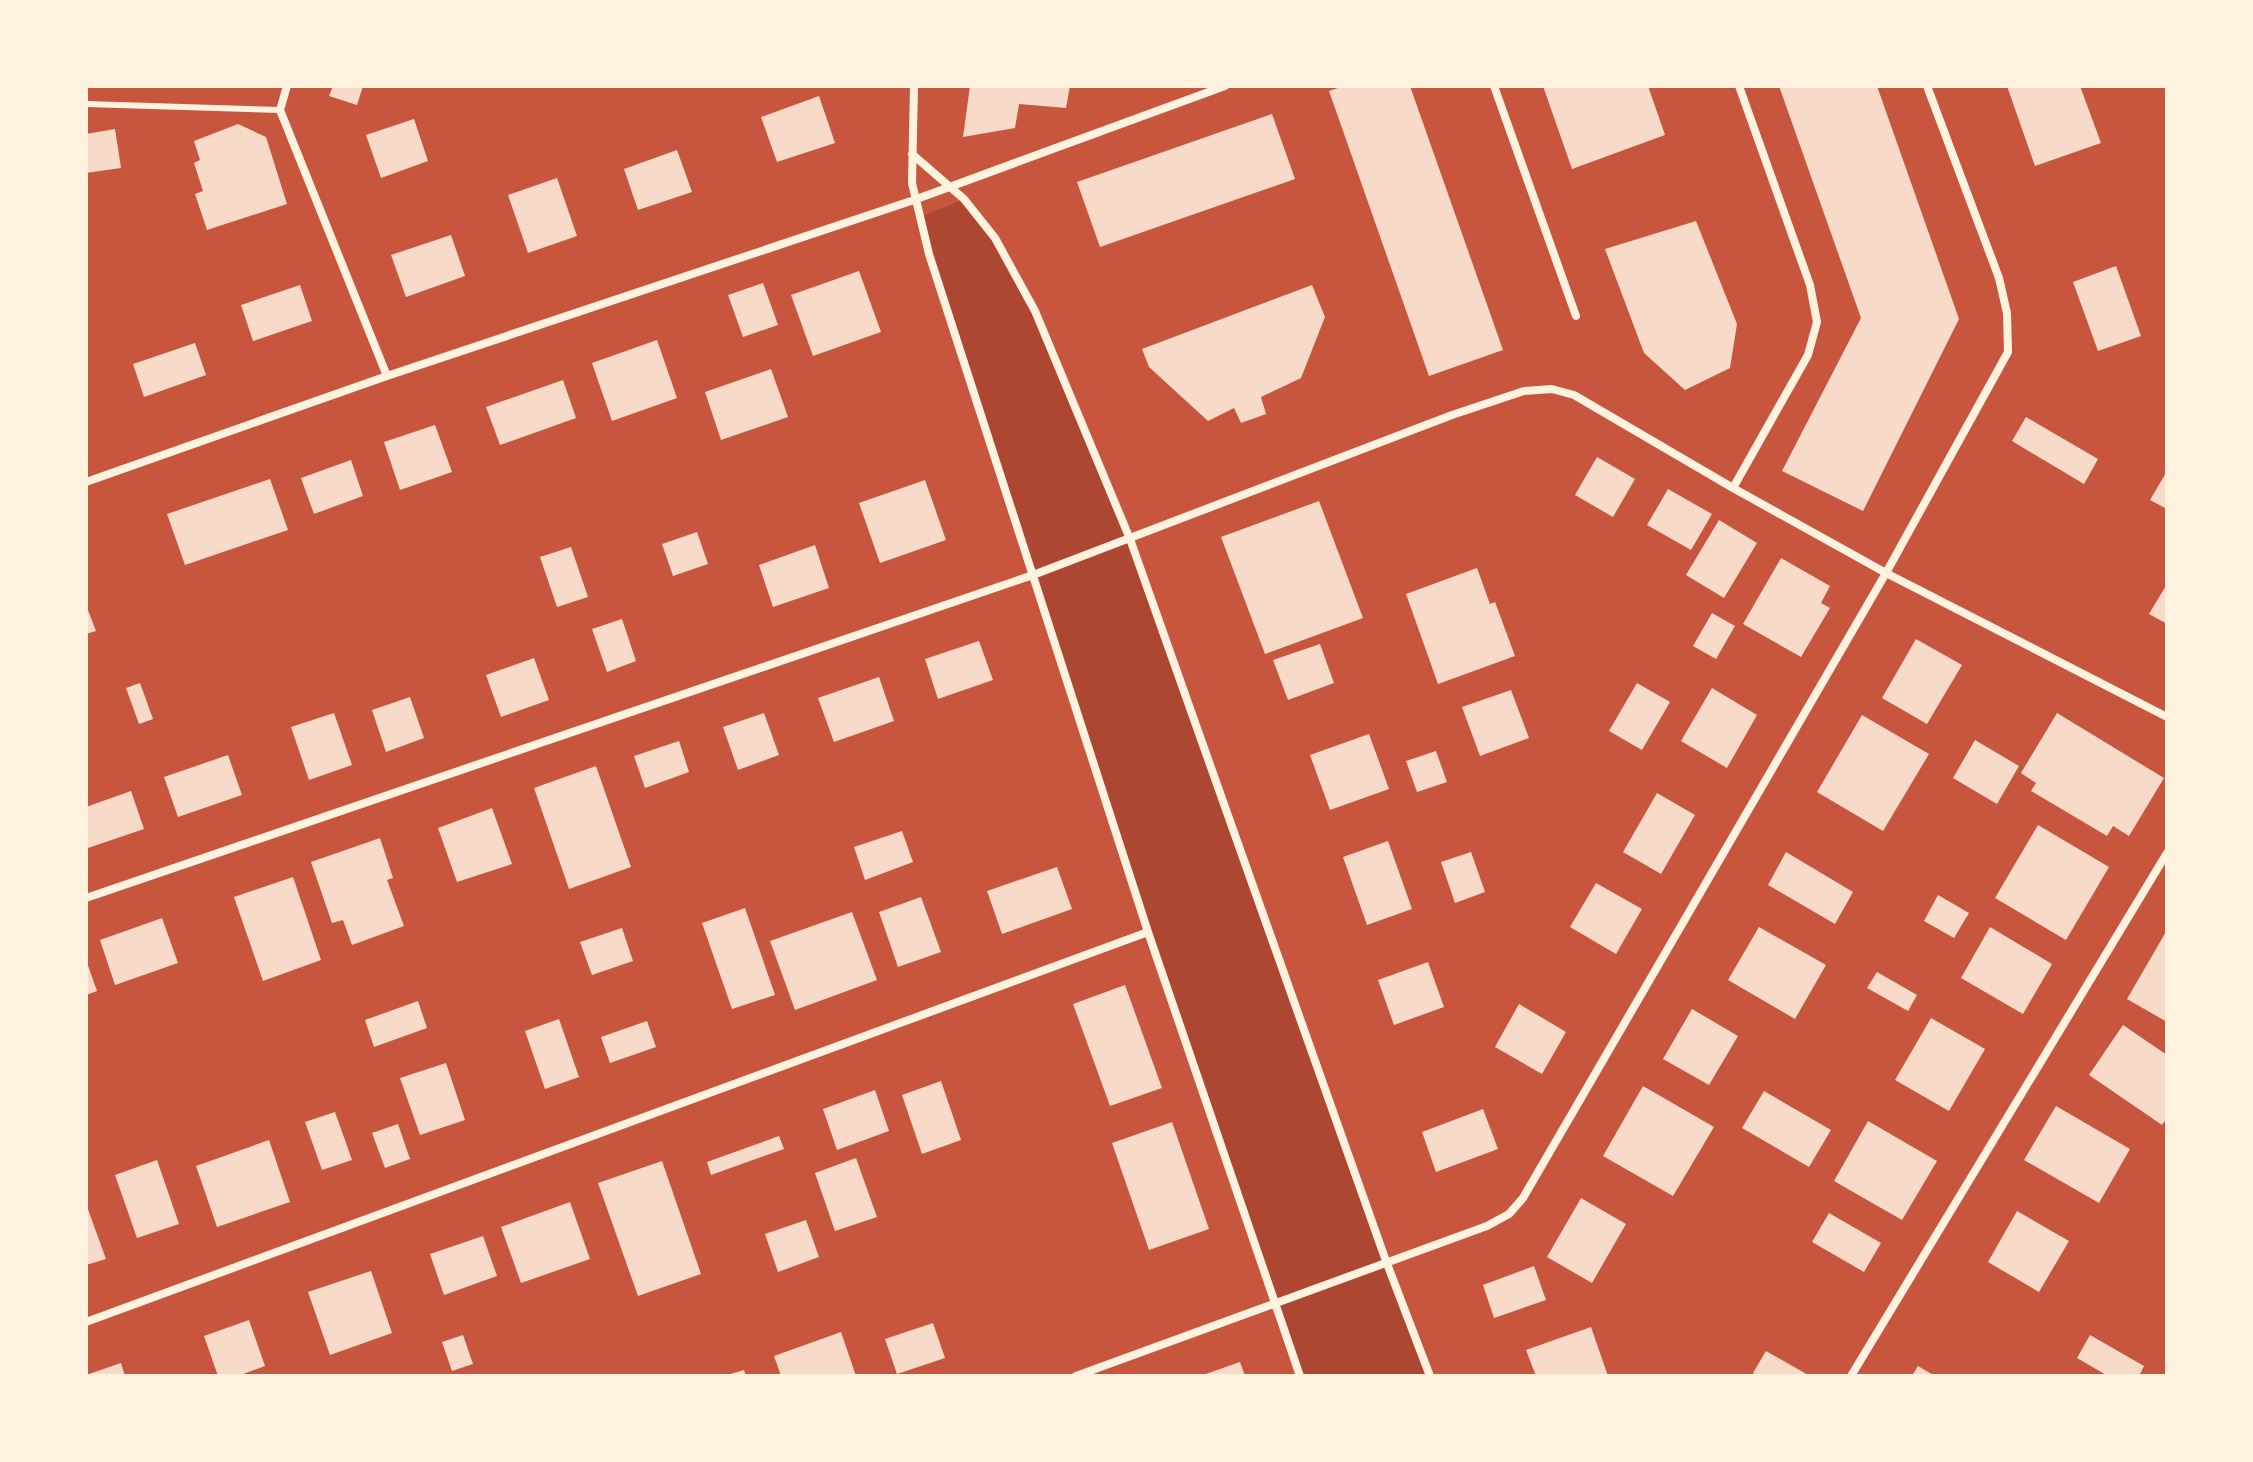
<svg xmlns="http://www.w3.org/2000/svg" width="2253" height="1462" font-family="'Alegreya Sans',sans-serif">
	<rect width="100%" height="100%" fill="#c8553d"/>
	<path fill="#ae4732" d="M964,199L1015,271L1130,539L1430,1376H1300L1148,932L919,218Z"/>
	<path fill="#f7dbc8" d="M333,86H363L357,105L329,96Z
		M970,86H1070L1066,108L1019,104L1015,128L963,137Z
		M1344,86H1410L1503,350L1429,376L1329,91Z
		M1543,86H1648L1665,135L1572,169Z
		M1779,86H1877L1959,319L1863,511L1782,471L1861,318Z
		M2007,86H2080L2101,143L2035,166Z
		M819,96L835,143L777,162L761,117Z
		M1272,114L1295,179L1100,247L1077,182Z
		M414,119L428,161L381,178L366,135Z
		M238,124L266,137L287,204L207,230L195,194L203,191L194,163L200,160L194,141Z
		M115,129L121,168L86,173V134Z
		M677,150L692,192L638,210L624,169Z
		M557,178L577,236L528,253L508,195Z
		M1696,221L1737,324L1730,368L1685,390L1644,353L1605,249Z
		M451,235L465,276L406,297L391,255Z
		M2116,266L2141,336L2098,351L2073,282Z
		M859,271L881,332L813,356L791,295Z
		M763,283L778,325L743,337L728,295Z
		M300,285L312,321L253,341L241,305Z
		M1312,285L1325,317L1301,378L1261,397L1266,414L1241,423L1234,408L1208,421L1149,367L1142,349Z
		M657,340L677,398L612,421L592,363Z
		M195,343L206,375L144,397L133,364Z
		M771,369L788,417L721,440L705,392Z
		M563,380L576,418L500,445L486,407Z
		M2026,417L2098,459L2084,484L2012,441Z
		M435,425L452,472L400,490L384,442Z
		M1597,457L1635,479L1613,517L1575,495Z
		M351,460L363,496L314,514L301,478Z
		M2167,471V505L2165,508L2150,500Z
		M270,479L288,530L185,565L167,514Z
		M925,480L946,540L880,563L859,503Z
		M1668,489L1712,514L1691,550L1647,525Z
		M1319,501L1363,618L1265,654L1221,537Z
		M1719,520L1757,543L1724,598L1686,575Z
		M697,532L708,564L673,576L662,544Z
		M815,545L829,588L773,607L759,565Z
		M571,547L588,597L557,607L540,557Z
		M1781,558L1830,586L1821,603L1830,608L1801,657L1743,624Z
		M1477,568L1490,604L1495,602L1515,656L1438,684L1406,594Z
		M2167,584V624L2149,614Z
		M86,605L96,631L86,634Z
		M1712,613L1735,626L1716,659L1693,646Z
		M622,619L636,661L607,672L592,629Z
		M1916,639L1962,665L1927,724L1882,698Z
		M979,641L993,680L938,699L925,659Z
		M1320,644L1334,683L1288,700L1273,660Z
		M534,658L549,700L501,717L486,675Z
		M879,677L894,721L834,742L818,698Z
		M140,683L153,719L139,724L126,688Z
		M1637,683L1670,702L1642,750L1609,731Z
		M1712,688L1757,715L1727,768L1681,741Z
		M1511,690L1529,738L1480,756L1462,707Z
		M410,697L424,738L386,752L372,710Z
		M334,713L352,765L309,780L291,727Z
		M764,713L779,755L738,770L723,727Z
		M2057,713L2164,778L2129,836L2113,826L2107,836L2031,791L2036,783L2021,773Z
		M1862,715L1929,754L1883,831L1817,792Z
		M1369,734L1389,789L1330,810L1310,755Z
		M1975,740L2019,766L1997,804L1953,778Z
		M679,741L689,772L645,788L634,756Z
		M1436,751L1447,782L1417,792L1406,761Z
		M228,755L242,795L178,817L164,777Z
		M596,766L631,867L569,889L534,788Z
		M131,791L144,829L88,848L86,807Z
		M1657,793L1695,815L1661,874L1623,852Z
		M492,808L512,864L457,882L438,828Z
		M2038,825L2109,867L2066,940L1995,898Z
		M902,831L913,862L865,880L854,847Z
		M380,838L393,878L387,880L404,926L352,945L343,920L332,923L311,862Z
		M1388,841L1412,909L1367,925L1343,857Z
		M1471,852L1485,892L1455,903L1441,862Z
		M1786,852L1853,892L1835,924L1768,885Z
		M1057,867L1072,909L1002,934L987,891Z
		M293,877L321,960L263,981L234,897Z
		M1596,883L1642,909L1616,954L1570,927Z
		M1938,895L1969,913L1954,938L1924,921Z
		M921,897L941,952L898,967L879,912Z
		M745,908L775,995L732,1009L702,923Z
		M852,912L877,980L795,1010L770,941Z
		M162,918L178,963L115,985L100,940Z
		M1759,927L1826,965L1795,1019L1728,980Z
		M1990,927L2052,964L2023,1014L1961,978Z
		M622,928L633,961L592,975L580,942Z
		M2167,930V1022L2127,999Z
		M86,960L97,991L86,995Z
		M1428,962L1444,1007L1394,1025L1378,980Z
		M1877,972L1917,995L1908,1011L1867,988Z
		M1125,985L1162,1088L1110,1106L1073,1004Z
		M418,1001L427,1028L374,1047L365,1020Z
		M1519,1004L1566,1032L1542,1074L1495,1047Z
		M1692,1009L1738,1036L1709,1085L1663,1059Z
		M1931,1018L1985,1049L1949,1111L1895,1080Z
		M559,1019L579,1077L545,1089L525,1031Z
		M647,1021L656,1047L610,1063L601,1037Z
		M2123,1025L2167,1055V1118L2162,1125L2089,1075Z
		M446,1063L465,1120L420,1135L400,1078Z
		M941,1081L961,1140L922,1154L902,1095Z
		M1643,1086L1714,1127L1673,1196L1603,1156Z
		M875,1090L889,1131L837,1150L823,1109Z
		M1764,1091L1831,1130L1809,1167L1742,1128Z
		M2056,1106L2130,1149L2099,1203L2024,1160Z
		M1483,1109L1498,1149L1436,1172L1422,1132Z
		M335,1112L352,1160L322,1170L305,1122Z
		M1868,1121L1937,1161L1902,1220L1834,1181Z
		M1172,1122L1209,1229L1149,1250L1112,1143Z
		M398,1124L410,1159L385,1168L372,1133Z
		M779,1136L784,1149L711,1175L707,1162Z
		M269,1140L290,1202L217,1227L196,1166Z
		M856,1158L877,1217L835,1231L815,1173Z
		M157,1160L179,1224L137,1238L115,1175Z
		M662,1161L701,1274L638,1296L598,1183Z
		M1581,1198L1626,1224L1592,1283L1547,1257Z
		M570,1202L590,1259L521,1283L501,1227Z
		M86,1204L106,1259L86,1265Z
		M2017,1211L2069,1241L2039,1292L1988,1262Z
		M1829,1213L1881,1243L1864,1272L1812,1242Z
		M806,1220L819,1257L778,1272L765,1234Z
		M483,1236L497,1276L444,1295L430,1254Z
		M1534,1266L1546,1300L1494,1318L1483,1285Z
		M371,1271L392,1333L330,1355L308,1292Z
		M249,1320L265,1366L238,1376H218L204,1336Z
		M933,1323L945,1358L897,1374L885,1339Z
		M1591,1327L1608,1376H1536L1526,1350Z
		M841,1332L856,1376H781L774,1356Z
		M463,1335L473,1364L452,1371L442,1342Z
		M2090,1335L2144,1366L2139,1376H2108L2077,1358Z
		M1766,1351L1810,1376H1757L1753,1373Z
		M1240,1362L1245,1376H1200Z
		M121,1363L125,1376H86V1375Z
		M1918,1366L1935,1376H1912Z
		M744,1370L746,1376H727V1375Z"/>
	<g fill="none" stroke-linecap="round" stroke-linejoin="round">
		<path stroke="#fff3e0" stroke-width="6" d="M86,104L280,110"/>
		<path stroke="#fff3e0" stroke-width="8" d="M287,86L280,110L387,376
			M914,86L912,183L929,254L1148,932L1300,1376
			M1494,86L1576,316
			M912,154L964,199L995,238L1035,311L1130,539L1386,1261L1430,1376
			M86,482L387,376L914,200L1225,86
			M1733,488L1808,355L1817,322L1810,285L1739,86
			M86,898L1033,575L1452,415L1524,391L1552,389L1574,395L1733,488L1886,573L2167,717
			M86,1322L1148,932
			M1076,1376L1487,1226L1509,1214L1523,1198L1886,573L2008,352L2007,313L1999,278L1927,86
			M1851,1376L2167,853"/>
	</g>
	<rect width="2253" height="1462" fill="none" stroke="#fff3e0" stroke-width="176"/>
</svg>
